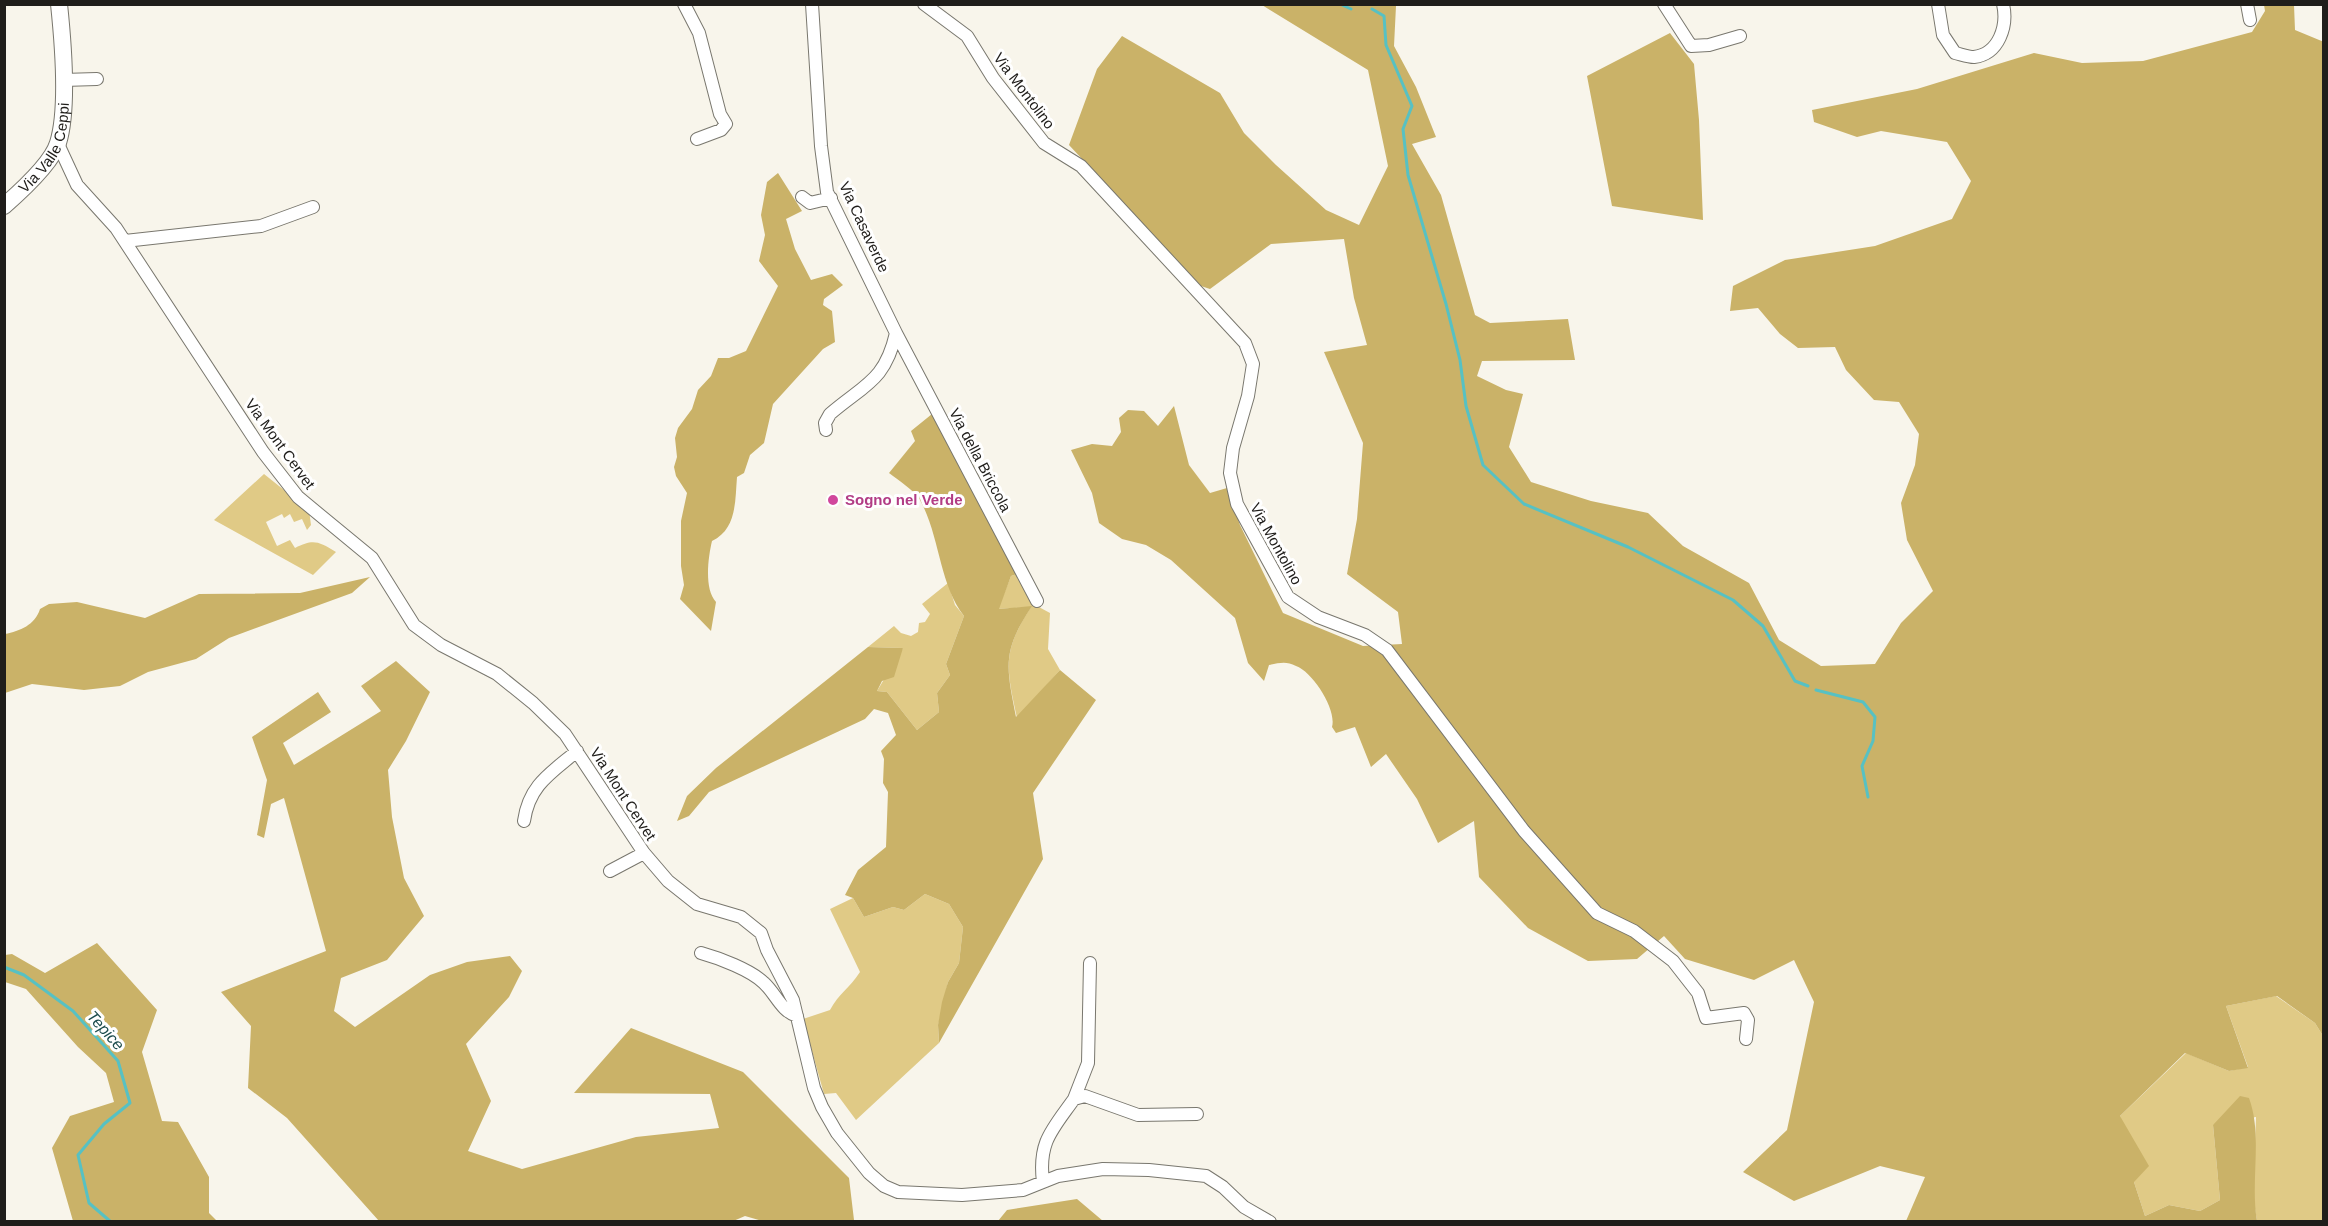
<svg xmlns="http://www.w3.org/2000/svg" width="2328" height="1226" font-family="Arial,sans-serif">
	<rect width="100%" height="100%" fill="#f8f5eb"/>
	<path fill="#e0ca86" d="M264,474L309,510L311,525L307,530L302,519L294,522L290,514L284,518L282,514L266,522L277,546L290,540L295,548C313,539 318,541 336,552L313,575L214,520Z
		M1017,574L1037,606L1050,613L1048,649L1060,670L1017,718C1006,667 1002,652 1031,607L998,609L1011,576Z
		M948,583L955,605L964,616L946,664L950,675L937,693L939,712L917,730L887,692L877,691L903,648L868,647L894,626L901,633L911,636L918,632L919,623L925,622L930,614L922,604Z
		M925,894L949,904L963,927L959,963L948,982L938,1026L939,1043L856,1120L836,1093L824,1094L803,1019L830,1010C839,993 849,989 860,972L830,909L853,898L864,917L893,907L904,910Z
		M2276,996L2315,1023L2323,1036V1221H2257L2253,1196L2256,1117L2213,1125L2220,1200L2200,1211L2169,1205L2145,1216L2134,1182L2120,1116L2186,1053L2229,1071L2248,1067L2226,1006Z"/>
	<path fill="#cab268" d="M1383,4L1396,6L1394,46L1416,87L1436,137L1412,144L1441,195L1475,315L1490,323L1568,319L1575,360L1482,361L1477,376L1506,390L1523,394L1509,447L1531,482L1591,501L1648,513L1683,546L1749,583L1779,640L1821,666L1875,664L1901,623L1933,591L1907,540L1901,503L1915,465L1919,434L1899,402L1874,400L1846,370L1835,347L1798,348L1780,334L1758,308L1730,311L1733,286L1785,260L1875,246L1952,219L1971,181L1947,142L1881,131L1857,137L1814,122L1812,110L1917,89L2034,53L2082,63L2143,61L2252,32L2265,11L2264,5H2294L2295,30L2324,42L2323,1036L2315,1023L2277,996L2226,1006L2248,1068L2229,1071L2185,1053L2120,1116L2149,1166L2134,1182L2145,1216L2169,1205L2200,1211L2220,1200L2213,1125L2240,1096L2249,1098C2263,1136 2250,1180 2257,1221H1906L1925,1177L1880,1166L1794,1201L1743,1172L1787,1130L1814,1002L1794,960L1754,980L1685,959L1664,936L1637,959L1588,961L1528,928L1479,877L1474,821L1438,843L1417,799L1386,754L1371,767L1355,727L1336,733L1332,727C1337,710 1313,672 1296,666C1286,661 1280,663 1269,665L1264,681L1248,663L1235,618L1171,560L1146,545L1122,539L1099,523L1092,493L1071,450L1092,444L1112,446L1121,432L1119,418L1128,410L1144,411L1158,426L1174,406L1189,465L1210,493L1227,488L1240,525L1283,613L1363,646L1402,644L1398,612L1347,574L1357,519L1363,443L1324,352L1367,345L1354,298L1344,239L1271,244L1210,289L1201,286L1069,145L1097,69L1122,36L1220,93L1244,133L1276,165L1326,210L1359,225L1388,166L1368,70L1262,5Z
		M1670,33L1694,64L1699,120L1703,220L1612,206L1587,76Z
		M778,173L802,211L786,219L795,249L811,280L832,274L843,285L824,299L823,305L832,311L835,342L823,349L773,404L764,443L750,455L744,473L737,477C735,501 737,529 712,541C708,558 704,589 716,602L711,631L680,599L684,585L681,566V521L687,493L676,476L674,467L677,457L675,438L678,428L692,409L698,390L711,376L718,358H729L746,351L778,286L759,261L765,235L761,215L767,182Z
		M932,414L1017,574L1011,576L999,609L1032,606C1002,651 1006,666 1016,717L1060,670L1096,700L1033,793L1043,859L939,1043L938,1025L942,1002L948,982L959,963L963,927L949,904L925,894L904,910L893,907L864,917L853,898L845,895L858,870L886,847L888,792L883,783L884,759L881,751L896,735L888,713L874,709L865,719L709,792L689,816L677,821L687,796L716,768L868,647L903,648L894,677L882,681L877,691L887,692L917,730L939,712L937,693L950,675L946,664L964,616C939,584 940,536 920,500C914,490 898,480 889,473L915,441L911,431Z
		M370,577L352,593L229,638L196,659L148,672L120,686L84,690L32,684L5,693V634C20,631 35,625 40,609L49,604L77,602L145,618L199,594L300,593Z
		M396,661L430,692L406,741L388,770L392,817L404,878L424,916L387,960L341,978L334,1011L355,1027L430,975L467,962L510,956L522,971L509,997L466,1044L491,1101L468,1151L522,1169L636,1137L719,1128L710,1094L574,1093L631,1028L743,1072L849,1178L854,1220L766,1222L745,1216L731,1222L379,1221L287,1118L248,1088L251,1026L221,992L326,951L284,798L271,804L264,838L257,835L267,780L252,737L318,692L331,712L283,743L294,765L381,711L361,686Z
		M97,943L157,1010L142,1052L162,1121L178,1122L209,1177V1213L217,1221H73L52,1148L70,1116L114,1102L106,1073L78,1047L26,989L5,982V955L12,954L45,973Z
		M1077,1199L1103,1221H998L1007,1210Z"/>
	<g fill="none" stroke-linecap="round" stroke-linejoin="round">
		<path stroke="#57c1c3" stroke-width="3" d="M1340,4L1351,9
			M1372,9L1384,16L1386,45L1412,106L1403,129L1408,175L1446,304L1460,360L1466,406L1483,465L1524,504L1628,547L1733,600L1763,626L1795,681L1808,686
			M1816,690L1863,702L1875,717L1873,741L1862,766L1868,797
			M4,967L24,975L73,1011L118,1061L130,1103L104,1124L78,1155L89,1203L111,1222"/>
		<defs>
			<path id="street" d="M684,4L699,33L720,114L726,124L721,130L697,139
				M812,4L821,146L827,192L896,333C885,381 865,384 830,414L825,423L826,430
				M924,4L967,36L993,78L1044,143L1081,166L1245,343L1253,364L1248,396L1233,448L1230,473L1237,504L1288,597L1318,617L1365,635L1387,650L1524,831L1597,913L1634,931L1673,961L1698,993L1706,1018L1744,1013L1748,1020L1746,1039
				M1664,4L1691,46L1709,45L1740,36
				M1938,4L1943,35L1955,53C1960,54 1968,57 1974,57C1999,54 2008,26 2003,4
				M2247,4L2250,20
				M63,80L97,79
				M58,144L77,185L116,228L263,452L298,497L372,558L414,625L441,645L497,674L533,703L565,734L644,853L668,881L697,904L741,917L761,933L767,950L793,1000L814,1088L822,1107L837,1133L869,1173L884,1186L898,1192L962,1195L1023,1190L1058,1176L1103,1169L1149,1170L1206,1176L1223,1187L1244,1207L1270,1222
				M802,197L810,203L831,198
				M125,241L261,226L313,207
				M896,333L1037,601
				M524,821C529,785 551,773 577,751
				M610,871L644,853
				M701,953C719,958 751,970 764,983C776,994 781,1011 797,1016
				M1074,1099L1088,1063L1090,963
				M1043,1182C1038,1142 1052,1130 1074,1099L1085,1096L1138,1115L1197,1114"/>
			<g id="secondary">
				<path id="s1" d="M4,206C20,192 52,163 58,143C69,108 63,42 59,4"/>
			</g>
		</defs>
		<use href="#street" stroke="#79776e" stroke-width="14"/>
		<use href="#secondary" stroke="#79776e" stroke-width="18"/>
		<use href="#street" stroke="#fff" stroke-width="12"/>
		<use href="#secondary" stroke="#fff" stroke-width="16"/>
	</g>
	<circle fill="#d1479c" stroke="#fff" stroke-width="2" cx="833" cy="500" r="6"/>
	<g text-anchor="middle" stroke-width="6" stroke-linejoin="round" paint-order="stroke">
		<g font-size="15" fill="#1f1d1a" stroke="#fff">
			<text transform="translate(1024 91) rotate(53)" y="5">Via Montolino</text>
			<text dy="5" stroke="none"><textPath href="#s1" startOffset="74">Via Valle Ceppi</textPath></text>
			<text transform="translate(864 227) rotate(65)" y="5">Via Casaverde</text>
			<text transform="translate(280 444) rotate(54)" y="5">Via Mont Cervet</text>
			<text transform="translate(980 460) rotate(62)" y="5">Via della Briccola</text>
			<text transform="translate(1276 544) rotate(61)" y="5">Via Montolino</text>
			<text transform="translate(623 794) rotate(57)" y="5">Via Mont Cervet</text>
		</g>
		<g font-size="15" font-weight="bold" fill="#b23c85" stroke="#fff" text-anchor="start">
			<text x="845" y="505">Sogno nel Verde</text>
		</g>
		<g font-size="16" font-style="italic" fill="#1e4d4e" stroke="#fff">
			<text transform="translate(106 1030) rotate(48)" y="6">Tepice</text>
		</g>
	</g>
	<rect width="2328" height="1226" fill="none" stroke="#1f1d1a" stroke-width="12"/>
</svg>
